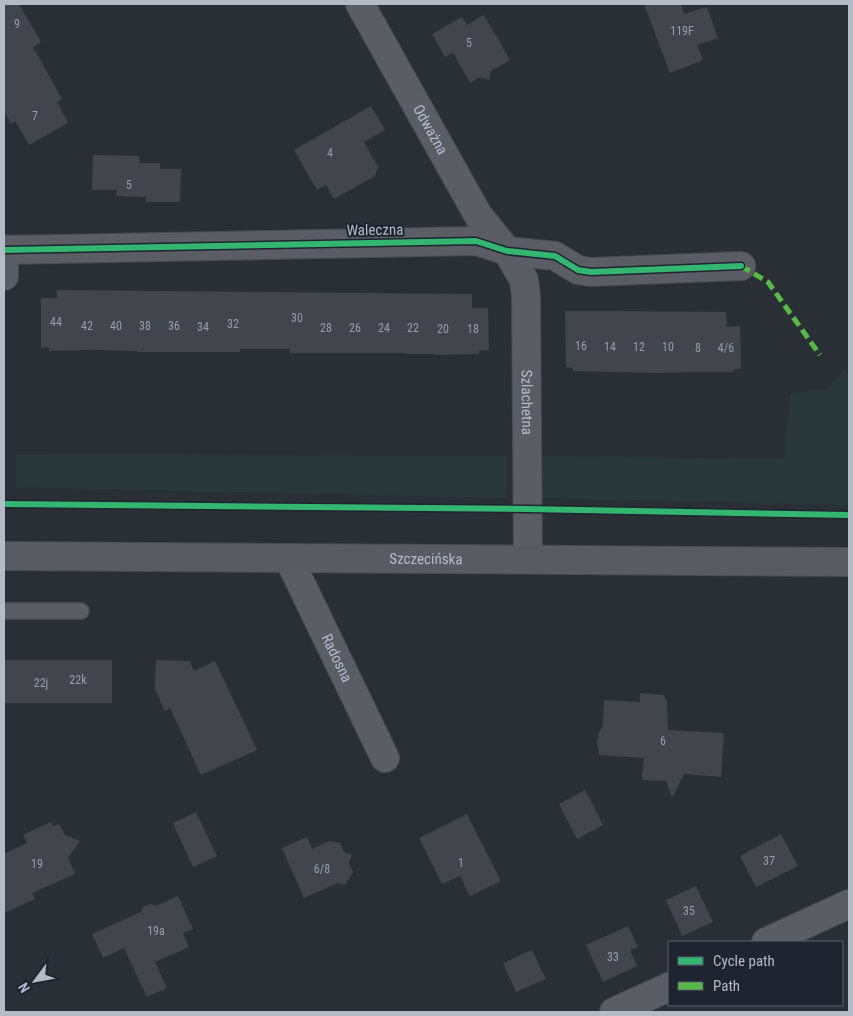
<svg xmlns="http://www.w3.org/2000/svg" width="853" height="1016" font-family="'Roboto Condensed',sans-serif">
	<rect width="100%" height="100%" fill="#2a2f36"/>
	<path fill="#29393b" d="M844,371L849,377V505L540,498L541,456L784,459L790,393L826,390Z
		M16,455L508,456L506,498L16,487Z"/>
	<path fill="#42464c" d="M4,4H19L41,42L33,47L62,99L57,102L68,123L29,145L15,121L11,124L4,111Z
		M644,4H681L684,14L707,7L718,38L697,45L703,60L670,73Z
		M484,15L510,60L491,71L489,80L480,77L470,83L453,53L445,57L432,34L462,17L467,25Z
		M371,106L385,130L364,142L378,167L375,176L334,199L326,185L317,190L294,150Z
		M93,155L139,156L140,163H160V169H181L180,202H146V197L116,196L117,190H92Z
		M57,290L472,294V308H488L489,350L479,351L480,354L435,355V354H405V353H290V349H240V352H137V351L93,350L49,351V347L41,348V298H57Z
		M565,311H610L726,312L727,327L740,326L741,369H734V372H689L660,373L573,371V368L566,367Z
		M4,660H112V703H4Z
		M156,660L190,661L194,671L215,661L257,750L201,775L170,708L165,711L155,689Z
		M640,693L664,695L667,703L668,730L724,733L721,777L684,774L672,798L666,781L642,780L644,758L599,755L597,740L599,732L603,726L604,700L640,702Z
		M585,790L603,825L577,839L559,804Z
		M196,812L217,856L193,867L173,823Z
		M467,814L501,881L470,896L460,876L442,884L419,838Z
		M51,822L53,826L59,824L65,835L80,841L68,858L75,874L32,893L35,899L4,913V854L27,843L23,835Z
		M781,834L798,866L756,887L740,856Z
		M307,837L312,849L329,841L340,843L344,852L352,855L349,863L353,872L345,885L338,883L304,898L282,848Z
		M696,886L713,922L682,936L666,900Z
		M178,896L193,929L183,933L189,947L155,962L167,988L147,997L124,948L103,958L92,934L141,912L143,907L150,904L156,906Z
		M628,926L638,947L630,950L637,966L603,982L586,945Z
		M532,950L546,979L516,992L503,963Z"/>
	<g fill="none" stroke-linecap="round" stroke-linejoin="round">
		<defs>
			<path id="lane" d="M4,611H81"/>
			<g id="street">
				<path id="s1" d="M360,4L478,215L507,251L524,280L526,296L528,559"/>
				<path d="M4,249V276"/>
				<path d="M4,250L476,241L507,251L555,256L578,270L591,272L741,266"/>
				<path id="s2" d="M289,559L385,758"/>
				<path d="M766,942L849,904"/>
				<path d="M614,1012L669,987"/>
			</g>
			<g id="secondary">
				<path id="s3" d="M4,556L849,562"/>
			</g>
		</defs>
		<use href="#lane" stroke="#484b51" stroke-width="18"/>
		<use href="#street" stroke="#484b51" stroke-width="30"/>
		<use href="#secondary" stroke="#484b51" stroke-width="30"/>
		<use href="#lane" stroke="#5a5d64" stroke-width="15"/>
		<use href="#street" stroke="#5a5d64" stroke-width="28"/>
		<use href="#secondary" stroke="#585c62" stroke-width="28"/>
		<path stroke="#58b947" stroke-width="5" stroke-dasharray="10 5" stroke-linecap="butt" d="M741,266L768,282L820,355"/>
		<defs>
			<path id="cycleway" d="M4,250L476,241L507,251L555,256L578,270L591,272L741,266
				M4,504L527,509L849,515"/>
		</defs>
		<use href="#cycleway" stroke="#1e2530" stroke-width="9"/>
		<use href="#cycleway" stroke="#33b770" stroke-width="6"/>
	</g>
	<g text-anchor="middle" stroke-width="4" stroke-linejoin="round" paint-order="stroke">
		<g font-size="12" fill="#989ea8">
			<text x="17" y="28">9</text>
			<text x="682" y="35">119F</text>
			<text x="469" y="47">5</text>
			<text x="35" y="120">7</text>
			<text x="330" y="157">4</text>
			<text x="129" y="189">5</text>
			<text x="297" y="322">30</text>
			<text x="56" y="326">44</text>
			<text x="233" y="328">32</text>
			<text x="87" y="330">42</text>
			<text x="116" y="330">40</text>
			<text x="145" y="330">38</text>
			<text x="174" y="330">36</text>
			<text x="203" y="331">34</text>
			<text x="326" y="332">28</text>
			<text x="355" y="332">26</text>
			<text x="384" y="332">24</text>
			<text x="413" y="332">22</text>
			<text x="443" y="333">20</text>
			<text x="473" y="333">18</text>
			<text x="581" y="350">16</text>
			<text x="610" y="351">14</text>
			<text x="639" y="351">12</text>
			<text x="668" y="351">10</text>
			<text x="698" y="352">8</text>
			<text x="726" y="352">4/6</text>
			<text x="78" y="684">22k</text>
			<text x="41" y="687">22j</text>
			<text x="663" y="745">6</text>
			<text x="769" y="865">37</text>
			<text x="461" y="867">1</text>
			<text x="37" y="868">19</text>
			<text x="322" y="873">6/8</text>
			<text x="689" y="915">35</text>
			<text x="156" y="935">19a</text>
			<text x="613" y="961">33</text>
		</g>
		<g font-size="15" fill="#b5bbc6" stroke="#1e2530">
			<text dy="5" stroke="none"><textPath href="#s1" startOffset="144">Odważna</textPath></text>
			<text transform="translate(375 230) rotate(-1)" y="5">Waleczna</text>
			<text dy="5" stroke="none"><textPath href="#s1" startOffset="444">Szlachetna</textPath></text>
			<text dy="5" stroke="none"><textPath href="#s3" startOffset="422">Szczecińska</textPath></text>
			<text dy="5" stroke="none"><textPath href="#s2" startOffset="110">Radosna</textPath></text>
		</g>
	</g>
	<rect width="853" height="1016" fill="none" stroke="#b5bbc6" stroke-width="10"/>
	<rect x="668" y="941" width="175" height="65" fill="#1e2530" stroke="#5a616c"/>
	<rect x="678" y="957" width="25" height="8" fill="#33b770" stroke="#5a616c"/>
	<text x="713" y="966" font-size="15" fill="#b5bbc6">Cycle path</text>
	<rect x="678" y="982" width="25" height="8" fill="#58b947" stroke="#5a616c"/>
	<text x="713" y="991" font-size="15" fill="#b5bbc6">Path</text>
	<g transform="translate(35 981) rotate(238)" stroke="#1e2530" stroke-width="4" paint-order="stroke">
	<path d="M0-4L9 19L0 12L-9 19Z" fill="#b5bbc6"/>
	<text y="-8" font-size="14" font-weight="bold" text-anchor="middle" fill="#b5bbc6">N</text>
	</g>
</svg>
